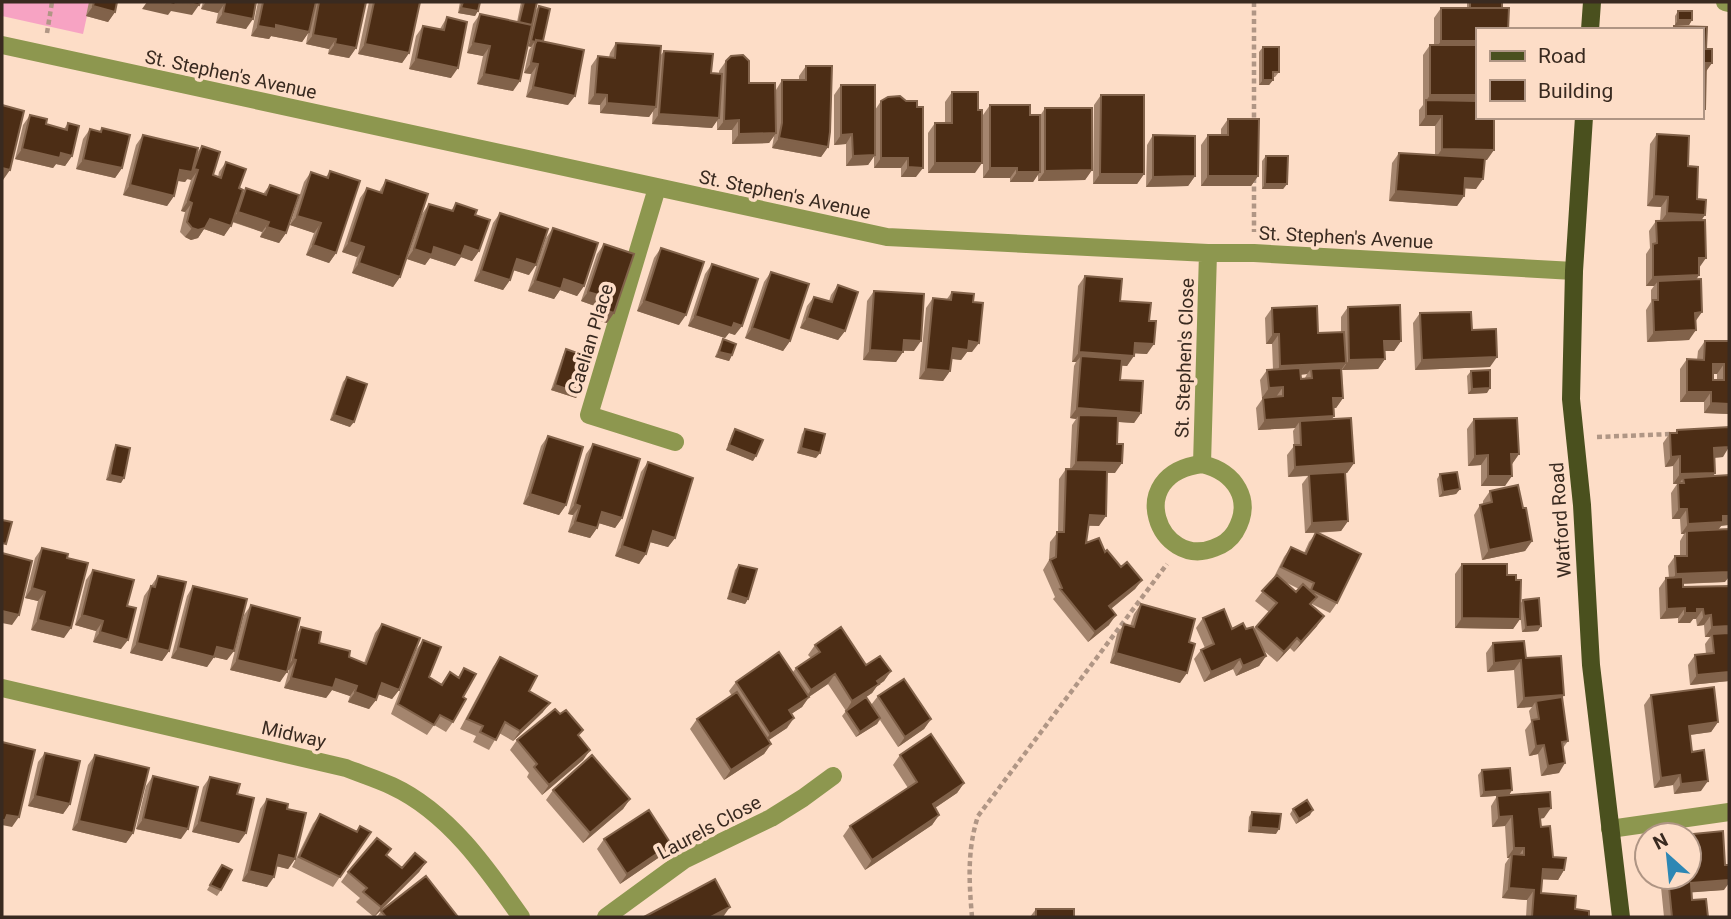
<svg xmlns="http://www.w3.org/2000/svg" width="1731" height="919" font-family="Roboto,sans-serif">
	<rect width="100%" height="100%" fill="#fdddc7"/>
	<path fill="#f7a3c3" d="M2,2H90L83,34L2,16Z"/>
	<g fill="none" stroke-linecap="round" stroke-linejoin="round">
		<path stroke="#b09685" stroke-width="4.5" stroke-dasharray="5 3.5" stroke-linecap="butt" d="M1254,2V123
			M47,33L52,2
			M1254,178V232
			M1597,437L1672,434
			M972,917C969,882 967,850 978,816L1167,564"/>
		<path stroke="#8d974f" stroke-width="18" d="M1725,2L1729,3
			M2,45L887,237L1208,253H1254L1574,271
			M657,188L589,415L675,442
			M1202,464C1235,472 1254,500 1235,532C1230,540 1223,545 1214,548C1159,570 1122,474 1202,464L1208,253
			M2,688L346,768C361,774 377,779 392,786C448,812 487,868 521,917
			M1610,829L1729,812
			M606,917L684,860L771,818L803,798L833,776"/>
		<path stroke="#4a501e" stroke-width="18" d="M1590,30L1592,2
			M1584,117L1574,271L1571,399L1582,505L1591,665L1621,917"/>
	</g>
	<path fill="#a4856e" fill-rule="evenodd" d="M89,2H117L115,12L108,22L86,16Z
		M203,2H256L246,29L216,23L218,13L201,9Z
		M258,2H366L356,48L349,58L328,54L329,49L306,44L308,33L302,42L271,36L269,39L251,36Z
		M369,2H420L409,53L402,63L358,54Z
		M460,2H480L475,16L458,13Z
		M521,2H537L513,91L477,84L483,56L467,53L473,24L480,14L517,22Z
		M1467,2H1502L1477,30L1487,160H1485L1476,189L1464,188V196L1457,206L1389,201L1392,163L1399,153L1435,155V126H1419V110L1423,105V55L1430,45H1434V18L1441,8H1467Z
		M539,6L543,41L568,105L526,97L531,74L524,73L529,50L531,47L528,46L535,11Z
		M1678,11L1692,20L1689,25H1675V16Z
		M447,17L451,78L409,69L416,36L423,26L440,29Z
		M616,43L660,56L664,51L711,73L719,74V71L726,61L749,83L776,90L782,80H799V76L806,66L828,147L821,157L772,148L774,136L769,143L732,144V130H717V120L712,128L652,124L653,111L649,117L600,113V105L588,104L591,66L598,56L609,57L610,53Z
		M1263,47L1279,72L1275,77H1273V80L1269,85H1259V52Z
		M841,85L875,110L881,101H906L917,107L916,177H901V168H874V156L868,165L846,166V144L834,145V95Z
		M952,92L978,110L975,173H928V133L935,123H945V102Z
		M1101,95L1144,174L1137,184H1093L1094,105Z
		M990,105L1030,115L1040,116L1045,108L1092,170L1085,180L1038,181V174L1033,182H1010V178H983V115Z
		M30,115L46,124L64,129L68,123L72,156L65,166L56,164L53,168L15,159L23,125Z
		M1228,119L1258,176L1251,186H1201V145L1208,135H1221V129Z
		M102,128L122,168L115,178L76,169L83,139L90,129L100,132Z
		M1657,134L1688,166L1697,199L1705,215L1701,220L1699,275L1696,280V321L1689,340L1647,342L1646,310L1651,302V290L1654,286H1646V254L1650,248L1649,231L1656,221H1660L1661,207L1647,206L1650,144Z
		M143,135L196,154L202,146L213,175L218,177L219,172L226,162L242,194L246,188L263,194L270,185L286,233L279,243L260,237L262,232L232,222L224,236L204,229L198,238L191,240L185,237L180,232L185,212L181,211L191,180L188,178L185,182L178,181L174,196L167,206L123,195L136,145Z
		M1153,135L1195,176L1188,186L1146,187L1147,145Z
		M1266,156L1287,184L1283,189H1262V161Z
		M330,171L336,253L329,263L306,255L314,233L290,225L304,182L311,172L326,177Z
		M386,180L400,277L393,287L352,273L357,257L342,252L360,198L367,188L379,192Z
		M456,203L475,215L479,251L472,261L461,257L455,266L430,258L425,265L407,259L422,214L429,204L451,211Z
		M500,213L529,275L513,270L510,280L503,290L474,281L493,223Z
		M553,228L584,286L577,296L560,290L554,299L528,291L546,238Z
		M604,244L614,313L607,323L591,318L595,306L581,301L597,254Z
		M661,248L679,325L637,311L654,258Z
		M712,264L735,335L729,333L725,338L688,326L705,274Z
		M771,272L790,341L783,351L745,338L764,282Z
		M1085,276L1120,301L1147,354L1134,353L1127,366L1121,365L1120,380L1141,413L1134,423L1118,422L1115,473H1107L1099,526H1088L1086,543L1105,552L1121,567L1142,580L1135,589L1111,609L1109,625L1088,642L1053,599L1055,597L1043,570L1049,560L1050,542L1058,532L1059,479L1066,469H1070L1072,425L1076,419L1070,418L1074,366L1076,362H1072L1078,286Z
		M838,285L845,331L838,340L800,328L807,306L814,297L829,301L831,295Z
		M874,291L914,351H903L896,362L863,360L867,301Z
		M952,292L973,302L972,352H967L961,360L952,359L950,371L943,381L919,379L926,308L933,298L947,299Z
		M1348,307L1401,341L1394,351H1384L1385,359L1378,369L1342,370V368V369L1343,398L1336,408H1334L1332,419L1354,463L1347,473H1345L1348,521L1341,531L1317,533L1337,603L1330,613L1312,604L1311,605L1317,626L1294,652L1290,648L1277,662L1263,650L1266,656L1259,666L1236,676L1233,669L1204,682L1194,659L1201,650L1205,648L1196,628L1203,618L1232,629H1254L1269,612L1255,601L1274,577L1284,557L1291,547L1304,553L1309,542L1316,533H1305L1302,484L1308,476L1288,477L1287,455L1294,446L1293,431L1295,428L1258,430L1256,408L1263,398L1266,397L1262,398L1260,380L1267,370H1273L1272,344H1266L1265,318L1272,308L1318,333L1341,332V317ZM1307,374L1305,378L1301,379V375ZM1285,582L1299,589L1296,592Z
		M1420,313L1472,330L1490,367L1415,370L1413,323Z
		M723,339L732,355L729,361L715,357L720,345Z
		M1705,341H1729V414L1704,413V402H1680V369L1687,359L1697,360L1698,351ZM1713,374H1717V380H1713Z
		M566,349L579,393L576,398L551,390L563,355Z
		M1471,371L1487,393L1468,394L1467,376Z
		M347,377L350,427L330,420L343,382Z
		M1474,419L1519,454L1512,464L1505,486H1481V465L1468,466L1467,429Z
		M735,429L753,461L726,450L732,434Z
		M805,429L816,458L797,453L802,434Z
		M1677,430L1723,457L1715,458V473L1713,477L1721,526L1718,530L1725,582L1683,584V587L1729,586V681L1690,685L1688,665L1695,655L1706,654L1705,644L1710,637H1705L1704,625L1697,626L1696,619H1693L1690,623H1678V618L1660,619L1659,588L1666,578H1669L1668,566L1675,556H1680V541L1684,534H1681L1680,519H1672L1671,493L1677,484H1673V466L1665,467L1663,443L1670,433H1675Z
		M548,436L566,505L559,515L523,504L541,446Z
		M593,444L622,518L615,528L599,523L597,528L590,538L568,532L573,515L568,514L586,454Z
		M116,445L121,483L106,480L113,451Z
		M648,462L675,538L668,547L650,542L639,564L615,556L641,472Z
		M1440,474L1460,489L1456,494L1439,497L1437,479Z
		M1490,491L1523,508L1532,541L1525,551L1482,560L1474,515L1480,505L1483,504V501Z
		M42,548L67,558L64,638L31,630L38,601L25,598L35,558Z
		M1462,564L1507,575L1516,580L1520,604L1523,600L1538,631L1522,632L1520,612V619L1513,629L1455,628V574Z
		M739,565L748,599L745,604L727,599L735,570Z
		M93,570L127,606L121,649L93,642L96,631L75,625L86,580Z
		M158,576L169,651L162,661L130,653L144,596Z
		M193,586L227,660L214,657L207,667L171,658L187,596Z
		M1141,604L1189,642L1180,683L1110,663L1117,634L1124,624L1130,626L1134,614Z
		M251,605L297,633L301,627L319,643L364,663L375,633L382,624L399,690L392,699L378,694L376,700L369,709L348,702L350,696L332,690L326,698L284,688L289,670L287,669L280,682L230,670L244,615Z
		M423,640L429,677L441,684L450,672L458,677L464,668L463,697L453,722L446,732L434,725L427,735L391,714L416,650Z
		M1493,643L1526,658L1562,698L1568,741L1563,748L1559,773L1541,776L1538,754L1529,756L1525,730L1531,722L1529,711L1532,707L1517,708L1514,670L1487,672L1486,653Z
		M815,645L866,665L891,671L884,681L877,686L872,693L846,711L828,684L809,697L802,707L791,714L787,728L768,740L771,744L764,754L724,780L690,729L697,719L732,696L729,691L736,682L793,672L796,668L811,658L808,655Z
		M500,657L529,691L543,712L513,741L499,733L489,750L473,742L476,736L460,729L493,667Z
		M1651,695L1718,722L1711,732L1690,735L1692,752L1701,791L1674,794L1673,785L1654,788L1644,705Z
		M878,696L931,719L924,729L898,747L880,720L877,724L856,737L842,716L846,711L871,705Z
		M579,737L590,750L583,760L542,795L527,777L529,773L510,750L517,740Z
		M45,753L70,804L63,814L28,806L38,762Z
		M95,755L133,833L126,843L72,830L88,765Z
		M900,755L964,783L957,793L935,808L939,815L932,825L865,870L843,836L850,826L908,788L893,765Z
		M1482,770L1512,790L1509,795L1480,797L1478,775Z
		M153,776L181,839L136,829L146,786Z
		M210,777L237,794L239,843L192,832L203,787Z
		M553,790L630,799L623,809L583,843L546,800Z
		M1497,796L1544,818L1540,819L1541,827L1553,857L1564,870L1558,880L1542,879L1541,893L1589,917H1526L1527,900L1502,898L1505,864L1509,858H1507L1505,826L1492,827L1491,806Z
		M267,799L287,809L295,859L288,869L276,866L267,887L242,881L260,809Z
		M1293,809L1310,815L1296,824L1290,814Z
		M1252,812L1276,834L1248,832L1249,817Z
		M320,814L356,832L360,826L371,832L333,887L292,867L313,824Z
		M604,839L664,854L620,884L597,849Z
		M387,855L402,868L426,862L419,872L374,917L356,902L360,898L341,882L348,872Z
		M222,865L221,890L217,896L207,890Z
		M1660,877H1689L1724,890L1692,892V900L1708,917H1664Z
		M1036,909L1074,917H1030Z
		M381,911L458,917H377Z"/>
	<path fill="#81624a" d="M147,2H182L199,5L192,15L171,11L168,15L142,9Z
		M206,2H220L225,3L218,13L201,9Z
		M93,6L115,12L108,22L86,16Z
		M461,8L478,11L475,16L458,13Z
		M223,13L253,19L246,29L216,23Z
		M1678,20H1692L1689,25H1675Z
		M276,25L309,32L302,42L271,36L269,39L251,36L258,26Z
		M313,35L336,39L329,49L306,44Z
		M531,41H535L531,47L528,46Z
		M1441,41H1477V51H1434Z
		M473,43L490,46L483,56L467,53Z
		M335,44L356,48L349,58L328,54Z
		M365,44L409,53L402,63L358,54Z
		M416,59L458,68L451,78L409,69Z
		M531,63L538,64L531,74L524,73Z
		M1706,63H1712L1705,73Z
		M484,74L520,81L513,91L477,84Z
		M1263,80H1273L1269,85H1259Z
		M533,87L575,96L568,105L526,97Z
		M595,94L607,95L600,105L588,104Z
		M1430,95H1477V105L1426,101Z
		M607,103L656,107L649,117L600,113Z
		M659,114L719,118L712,128L652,124Z
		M1426,116H1442L1435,126H1419Z
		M1666,117H1700L1698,119L1665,118Z
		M739,120L732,130H717L724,121Z
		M776,133L769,143L732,144L739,134Z
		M852,134L846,144L834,145L841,135Z
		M779,138L828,147L821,157L772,148Z
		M22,149L61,153L72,156L65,166L56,164L53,168L15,159Z
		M1442,149L1494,150L1487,160L1435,159Z
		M875,155L868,165L846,166L853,156Z
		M881,158H908L901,168H874Z
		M83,160L122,168L115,178L76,169Z
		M935,163H982L975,173H928Z
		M908,167L923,168L916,177H901Z
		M2,168L10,170L3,180H2Z
		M990,168H1017L1010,178H983Z
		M194,169L198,170L191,180L187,179Z
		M180,170L192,172L185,182L173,180Z
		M1092,170L1085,180L1038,181L1045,171Z
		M1017,172H1040L1033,182H1010Z
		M1100,174H1144L1137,184H1093Z
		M1195,176L1188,186L1146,187L1153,177Z
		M1208,176H1258L1251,186H1201Z
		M1465,178L1483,179L1476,189L1458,188Z
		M1265,184H1287L1283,189H1262Z
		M130,185L174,196L167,206L123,195Z
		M1396,191L1464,196L1457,206L1389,201Z
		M1654,196L1668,197L1661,207L1647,206Z
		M188,201L192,203L185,212L181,211Z
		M238,212L269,222L262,232L231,221Z
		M1667,213L1705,215L1698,225L1660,223Z
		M297,216L321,223L314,233L290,225Z
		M210,219L231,226L224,236L204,229L198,238L191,240L185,237L192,228Z
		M267,227L286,233L279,243L260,237Z
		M349,242L364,247L357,257L342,252Z
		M313,245L336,253L329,263L306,255Z
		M465,246L479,251L472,261L461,257L455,266L430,258L425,265L407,259L414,249L434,247Z
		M1699,258H1706L1699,268Z
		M517,259L536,265L529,275L510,269Z
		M359,263L400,277L393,287L352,273Z
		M481,271L510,280L503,290L474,281Z
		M1699,275L1692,285L1658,281L1654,286H1646L1653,277Z
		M564,279L584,286L577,296L560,290L554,299L528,291L535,281Z
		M588,292L602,296L595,306L581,301Z
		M644,301L686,315L679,325L637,311Z
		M598,308L614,313L607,323L591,318Z
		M1702,312L1695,322V313Z
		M695,316L734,323L742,326L735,335L729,333L725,338L688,326Z
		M807,318L845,331L838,340L800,328Z
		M752,328L790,341L783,351L745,338Z
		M1696,330L1689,340L1647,342L1654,332Z
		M1273,334H1279L1272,344H1266Z
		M904,340L921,341L914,351L897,350Z
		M969,341L979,343L972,352H967L961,360L946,358L953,348Z
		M1384,341H1401L1394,351H1377Z
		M1135,343L1154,344L1147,354L1128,353Z
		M870,350L903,352L896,362L863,360Z
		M719,352L732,355L729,361L715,357Z
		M1079,352L1134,356L1127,366L1080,363L1081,356L1076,362H1072Z
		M1497,357L1490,367L1415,370L1422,360Z
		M1385,359L1378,369L1342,370L1349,360Z
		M1346,363L1339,373L1311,369L1307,374L1273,376L1280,366Z
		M1713,364H1724L1717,374H1706Z
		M926,369L950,371L943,381L919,379Z
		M555,385L579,393L576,398L551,390Z
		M1283,387L1276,397L1262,398L1269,388Z
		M1490,388L1487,393L1468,394L1472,389Z
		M1687,392H1711L1704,402H1680Z
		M1333,398H1343L1336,408H1326Z
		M1711,403L1729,404V414L1704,413Z
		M1077,408L1141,413L1134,423L1078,419L1079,415L1076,419L1070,418Z
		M334,415L354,422L350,427L330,420Z
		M1334,416L1327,426L1300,421L1295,428L1258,430L1265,420Z
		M729,445L756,456L753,461L726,450Z
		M1729,447L1723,457L1707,458L1714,448Z
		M801,448L820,453L816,458L797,453Z
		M1511,454H1519L1512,464Z
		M1488,455L1481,465L1468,466L1475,456Z
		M1680,456L1673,466L1665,467L1671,457Z
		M1076,462L1122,463L1115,473L1069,472Z
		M1354,463L1347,473L1288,477L1295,467Z
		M1715,473L1708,483L1683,478L1679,484H1673L1680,474Z
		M110,475L124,478L121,483L106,480Z
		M1488,476H1512L1505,486H1481Z
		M1460,489L1456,494L1439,497L1443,492Z
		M530,494L566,505L559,515L523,504Z
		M575,504L580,506L573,515L568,514Z
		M1679,509H1687L1680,519H1672Z
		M602,512L622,518L615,528L595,522Z
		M1090,515L1106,516L1099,526L1083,525Z
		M1723,516H1729V525L1721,526L1716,532L1687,531L1684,534H1681L1688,524Z
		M1348,521L1341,531L1305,533L1312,523Z
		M575,522L597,528L590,538L568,532Z
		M653,531L675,538L668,547L646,541Z
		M1532,541L1525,551L1482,560L1489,550Z
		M622,546L646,554L639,564L615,556Z
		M1729,572V577L1725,582L1669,584L1676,574Z
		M1142,580L1135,589L1102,616L1109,606Z
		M32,588L45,592L38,601L25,598Z
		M730,593L748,599L745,604L727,599Z
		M1685,608L1678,618L1660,619L1667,609Z
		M1697,609H1703L1696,619H1693L1690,623H1678L1685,613Z
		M2,611L19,615L12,625L2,623Z
		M82,615L103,621L96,631L75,625Z
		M1116,615L1109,625L1088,642L1095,632Z
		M1711,615L1704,625L1697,626L1704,616Z
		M1324,616L1317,626L1294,652L1301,642Z
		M1462,618L1520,619L1513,629L1455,628Z
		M38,620L71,628L64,638L31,630Z
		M1541,626L1538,631L1522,632L1526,627Z
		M1729,626V636L1712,634L1710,637H1705L1712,627Z
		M100,632L128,640L121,649L93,642Z
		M1297,638L1290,648L1277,662L1284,652Z
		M137,643L169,651L162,661L130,653Z
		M217,647L234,651L227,660L214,657L207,667L171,658L178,648Z
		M1116,653L1187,673L1180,683L1110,663Z
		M1266,656L1259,666L1236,676L1243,666Z
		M293,659L296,660L289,670L286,669Z
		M1240,659L1233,669L1204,682L1211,672Z
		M237,660L287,672L280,682L230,670Z
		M1521,660L1514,670L1487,672L1494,663Z
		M891,671L884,681L877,686L872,693L846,711L852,701L877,681Z
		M1729,672V681L1690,685L1697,675Z
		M835,674L828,684L804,700L811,690Z
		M291,678L336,679L357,686L350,696L332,690L326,698L284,688Z
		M382,683L399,690L392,699L375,693Z
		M355,692L376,700L369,709L348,702Z
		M1564,695L1557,705L1536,701L1532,707L1517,708L1524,698Z
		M809,697L802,707L782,720L789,710Z
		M550,703L543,712L513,741L520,731Z
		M794,718L787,728L763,744L770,734Z
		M880,718L877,724L856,737L860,732Z
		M931,719L924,729L898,747L905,737Z
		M1718,722L1711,732L1682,736L1689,726Z
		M771,744L764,754L724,780L731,770Z
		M1544,745L1538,754L1529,756L1536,746Z
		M590,750L583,760L542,795L549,785Z
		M1565,763L1559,773L1541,776L1548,766Z
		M1680,775L1673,785L1654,788L1661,778Z
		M1708,781L1701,791L1674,794L1681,784Z
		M964,783L957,793L926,814L933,804Z
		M1512,790L1509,795L1480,797L1484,792Z
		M35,796L70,804L63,814L28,806Z
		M630,799L623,809L583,843L590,833Z
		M1551,808L1544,818L1532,819L1539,809Z
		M1313,810L1310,815L1296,824L1299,819Z
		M7,815L19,817L12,827L2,825V820Z
		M939,815L932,825L865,870L872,860Z
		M1512,816L1505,826L1492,827L1499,817Z
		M143,819L188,829L181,839L136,829Z
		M79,821L133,833L126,843L72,830Z
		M199,822L246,833L239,843L192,832Z
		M1251,827L1279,829L1276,834L1248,832Z
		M671,844L664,854L620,884L627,874Z
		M1514,848H1524L1517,858L1512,854L1509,858H1507Z
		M279,855L295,859L288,869L272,865Z
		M426,862L419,872L374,917L381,907Z
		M1543,869L1564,870L1558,880L1536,879Z
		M249,871L274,877L267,887L242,881Z
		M1729,880V883L1724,890L1684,893L1691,883Z
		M1509,888L1534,890L1527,900L1502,898Z
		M730,907L723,917H711Z"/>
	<path fill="#4c2d15" stroke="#81624a" stroke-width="2" fill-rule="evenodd" d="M94,2H117L115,12L93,6Z
		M161,2H176L175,5Z
		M182,2H200L199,5Z
		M220,2H256L253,19L223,13L225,3Z
		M263,2H316L309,32L276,25V29L258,26Z
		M319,2H366L356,48L335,44L336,39L313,35Z
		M374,2H420L409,53L365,44Z
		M463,2H480L478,11L461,8Z
		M524,2H537L532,25L519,22Z
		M1470,2H1502V8H1470Z
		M539,6L550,9L543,41L536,40V42L531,41Z
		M1441,8H1509L1508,30H1477V41H1441Z
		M1678,11H1692V20H1678Z
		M480,14L532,25L520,81L484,74L490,46L473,43Z
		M447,17L467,22L458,68L416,59L423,26L444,30Z
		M1674,26L1707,27L1706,49H1712V63H1706L1705,109H1701V30H1674Z
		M536,40L584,50L575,96L533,87L538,64L531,63Z
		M616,43L661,46L656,107L607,103V95L595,94L598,56L615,58Z
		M1430,45H1477V95H1430Z
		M1263,47H1279V72H1273V80H1263Z
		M664,51L713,54L711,73L722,74L719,118L659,114Z
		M743,55L749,61V83H775L776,133L739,134V120L724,121L726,61L731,56Z
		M806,66H832L830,132L828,147L779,138L782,123V80H806Z
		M841,85H875V155L853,156L852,134L841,135Z
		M952,92H978V110H982V163H935V123H952Z
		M1101,95H1144V174H1100Z
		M900,96L906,101H917V107H923V168L908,167V158H881V101L888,97Z
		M1426,100L1477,101V117H1494V150L1442,149V116H1426Z
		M2,105L24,111L10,170L2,168Z
		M990,105H1030V115H1040V172H1017V168H990Z
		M1045,108H1092V170L1045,171Z
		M30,115L47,119L46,124L67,130L68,123L79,126L72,156L61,153L60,158L22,149Z
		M1228,119H1259L1258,176H1208V135H1228Z
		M102,128L130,135L122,168L83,160L90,129L101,132Z
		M1657,134L1689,136L1688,166L1698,167L1697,199L1706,200L1705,215L1667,213L1668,197L1654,196Z
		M143,135L198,148L192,172L180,170L174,196L130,185Z
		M1153,135L1195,136V176L1153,177Z
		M202,146L220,152L213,175L221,178L226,162L246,169L239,188L243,190L231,226L210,219L205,228L198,230L192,228L187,222L192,203L188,201L198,170L194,169Z
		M1399,153L1485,158L1483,179L1465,178L1464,196L1396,191Z
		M1266,156H1288L1287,184H1265Z
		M330,171L360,181L336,253L313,245L321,223L297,216L311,172L328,178Z
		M386,180L428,194L400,277L359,263L364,247L349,242L367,188L382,193Z
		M270,185L299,195L286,233L267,227L269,222L238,212L246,188L266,195Z
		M456,203L477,210L475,215L490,220L479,251L465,246L461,256L434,247L432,255L414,249L429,204L453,211Z
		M500,213L548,229L536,265L517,259L510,280L481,271Z
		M1705,220L1706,258H1699V275L1653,277V244L1657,243L1656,221Z
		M553,228L598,243L584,286L564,279L561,289L535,281Z
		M604,244L634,254L614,313L598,308L602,296L588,292Z
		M661,248L704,262L686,315L644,301Z
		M712,264L758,279L742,326L734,323L732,328L695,316Z
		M771,272L809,284L790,341L752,328Z
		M1085,276L1122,279L1120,301L1151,303L1149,321H1156L1154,344L1135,343L1134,356L1079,352Z
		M1701,279L1702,312L1695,313L1696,330L1654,332L1653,300H1658V281Z
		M838,285L858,292L845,331L807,318L814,297L832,302Z
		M874,291L924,294L921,341L904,340L903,352L870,350Z
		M952,292L974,294L973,302L983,303L979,343L969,341L968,350L953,348L950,371L926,369L933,298L951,300Z
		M1400,305L1401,341H1384L1385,359L1349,360L1348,307Z
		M1317,306L1318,333L1344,332L1346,363L1280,366L1279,334H1273L1272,308Z
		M1471,312L1472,330L1496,329L1497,357L1422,360L1420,313Z
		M723,339L736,344L732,355L719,352Z
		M1705,341H1729V404L1711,403V392H1687V359L1704,360ZM1713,364H1724V380H1713Z
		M566,349L591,358L579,393L555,385Z
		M1081,356L1122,359L1120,380L1143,381L1141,413L1077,408Z
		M1300,368L1301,379L1312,378L1311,369L1341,368L1343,398H1333L1334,416L1265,420L1263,398L1283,396V387L1269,388L1267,370Z
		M1490,370V388L1472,389L1471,371Z
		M347,377L367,384L354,422L334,415Z
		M1079,415L1118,416L1117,444H1123L1122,463L1076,462Z
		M1351,418L1354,463L1295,467L1294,445H1301L1300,421Z
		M1517,418L1519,454H1511L1512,476H1488V455L1475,456L1474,419Z
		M1729,427V447L1714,448L1715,473L1680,474V456L1671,457L1670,433H1677V430Z
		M735,429L763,440L756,456L729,445Z
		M805,429L825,434L820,453L801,448Z
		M548,436L583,447L566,505L530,494Z
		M593,444L640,459L622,518L602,512L597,528L575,522L580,506L575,504Z
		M116,445L130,448L124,478L110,475Z
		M648,462L693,478L675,538L653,531L646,554L622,546Z
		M1066,469L1107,470L1106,516L1090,515L1086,543L1099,538L1105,552L1107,550L1121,567L1127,562L1142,580L1109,606L1116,615L1095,632L1060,589L1062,588L1050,560L1056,557L1057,532H1064Z
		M1345,472L1348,521L1312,523L1309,474Z
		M1457,472L1460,489L1443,492L1440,474Z
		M1729,475V516H1723V522L1688,524L1687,509H1679L1678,483H1684L1683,478Z
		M1518,485L1523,508H1526L1532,541L1489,550L1480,505L1492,502L1490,491Z
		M2,520L12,522L6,544L2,543Z
		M1729,529V572L1676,574L1675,556H1687V531Z
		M1316,532L1361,554L1337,603L1311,590L1314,583L1281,567L1291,547L1306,554Z
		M42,548L68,554L67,558L88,563L71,628L38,620L45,592L32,588Z
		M2,553L32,561L19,615L2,611Z
		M1462,564H1507V575H1516V580H1521L1520,619L1462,618Z
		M739,565L757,569L748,599L730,593Z
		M93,570L134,580L127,606L136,608L128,640L100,632L103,621L82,615Z
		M1277,575L1296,592L1303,584L1317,597L1310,604L1324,616L1301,642L1297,638L1284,652L1256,627L1277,603L1262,591Z
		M158,576L186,582L169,651L137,643L151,586L155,587Z
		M1683,577V587L1729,586V626L1712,627L1711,615L1704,616L1703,609H1697V613H1685V608L1667,609L1666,578Z
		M193,586L247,599L234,651L217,647L214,657L178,648Z
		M1539,598L1541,626L1526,627L1523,600Z
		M1141,604L1195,619L1189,642L1195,644L1187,673L1116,653L1124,624L1134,627Z
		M251,605L300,618L287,672L237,660Z
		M1224,609L1232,629L1243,623L1246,629L1253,627L1266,656L1243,666L1240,659L1211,672L1201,650L1214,644L1203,618Z
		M382,624L420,638L399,690L382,683L376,700L355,692L357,686L336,679L333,688L291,678L296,660L293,659L301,627L321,632L319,643L350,651L349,657L366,664Z
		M841,627L866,665L880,656L891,671L877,681L879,684L852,701L835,674L811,690L796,668L820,652L815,645Z
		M1729,633V672L1697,675L1695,655L1714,653L1712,634Z
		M423,640L441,647L429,677L442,685L450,672L459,678L464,668L476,674L463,697L466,699L453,722L440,715L434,725L398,704Z
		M1524,641L1526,658L1561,656L1564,695L1524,698L1521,660L1494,663L1493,643Z
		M779,652L809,697L789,710L794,718L770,734L736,682Z
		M500,657L537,676L529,691L550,703L520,731L505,722L496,740L480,732L483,726L467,719Z
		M904,679L931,719L905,737L878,696Z
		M1714,687L1718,722L1689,726L1692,752L1704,750L1708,781L1681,784L1680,775L1661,778L1651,695Z
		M737,692L771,744L731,770L697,719Z
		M866,697L880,718L860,732L846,711Z
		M1562,697L1568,741L1562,742L1565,763L1548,766L1544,745L1536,746L1532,720L1539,719L1536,701Z
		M555,709L560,714L566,710L583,730L578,735L590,750L549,785L534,767L537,764L517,740Z
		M931,734L964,783L933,804L939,815L872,860L850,826L917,782L900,755Z
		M2,742L35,750L19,817L7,815L5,820H2Z
		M45,753L80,761L70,804L35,796Z
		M95,755L149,768L133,833L79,821Z
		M592,755L630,799L590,833L553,790Z
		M1510,768L1512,790L1484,792L1482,770Z
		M153,776L198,787L188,829L143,819Z
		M210,777L240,784L237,794L254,798L246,833L199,822Z
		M1550,792L1551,808L1539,809L1541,827L1550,826L1553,857L1566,858L1564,870L1543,869L1541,893L1576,896L1575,909L1589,911V917H1532L1534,890L1509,888L1512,854L1524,855V848H1514L1512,816L1499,817L1497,796Z
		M267,799L288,804L287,809L306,813L295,859L279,855L274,877L249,871Z
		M1307,800L1313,810L1299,819L1293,809Z
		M649,810L671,844L627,874L604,839Z
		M1252,812L1281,814L1279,829L1251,827Z
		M320,814L357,832L360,826L371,832L340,877L299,857Z
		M1723,831L1725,865H1729V880L1691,883L1692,900L1706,899L1708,917H1672L1668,877H1689V835H1683Z
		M377,838L391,849L386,855L402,868L415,853L426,862L381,907L363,892L367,888L348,872Z
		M222,865L232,870L221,890L210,885Z
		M426,876L458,917H386L381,911Z
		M715,879L730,907L711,917H644Z
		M1036,909H1074V917H1036Z"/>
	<g text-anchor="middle" stroke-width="7" stroke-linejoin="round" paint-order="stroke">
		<g font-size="19" fill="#392a20" stroke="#fdddc7">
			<text transform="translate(231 74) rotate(12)" y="7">St. Stephen's Avenue</text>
			<text transform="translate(785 194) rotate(12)" y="7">St. Stephen's Avenue</text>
			<text transform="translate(1346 237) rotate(3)" y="7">St. Stephen's Avenue</text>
			<text transform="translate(590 339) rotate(-73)" y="7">Caelian Place</text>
			<text transform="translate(1184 358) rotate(-88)" y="7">St. Stephen's Close</text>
			<text transform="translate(1560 520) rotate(-94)" y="7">Watford Road</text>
			<text transform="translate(294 734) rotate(13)" y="7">Midway</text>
			<text transform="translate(709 827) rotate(-28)" y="7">Laurels Close</text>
		</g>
	</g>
	<rect width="1731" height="919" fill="none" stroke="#392a20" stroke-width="7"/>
	<rect x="1476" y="28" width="228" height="91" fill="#fdddc7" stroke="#af9584" stroke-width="2"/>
	<rect x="1490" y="51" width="35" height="10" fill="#4a501e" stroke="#af9584" stroke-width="2"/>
	<text x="1538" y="63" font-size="21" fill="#392a20">Road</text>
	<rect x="1490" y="80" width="35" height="21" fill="#4c2d15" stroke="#af9584" stroke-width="2"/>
	<text x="1538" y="98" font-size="21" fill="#392a20">Building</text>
	<g transform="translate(1668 856) rotate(333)"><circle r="33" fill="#fdddc7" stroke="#af9584" stroke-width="2"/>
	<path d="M0-5L12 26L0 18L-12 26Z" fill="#2d87b4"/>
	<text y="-10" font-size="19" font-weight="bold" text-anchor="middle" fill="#392a20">N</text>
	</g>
</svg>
